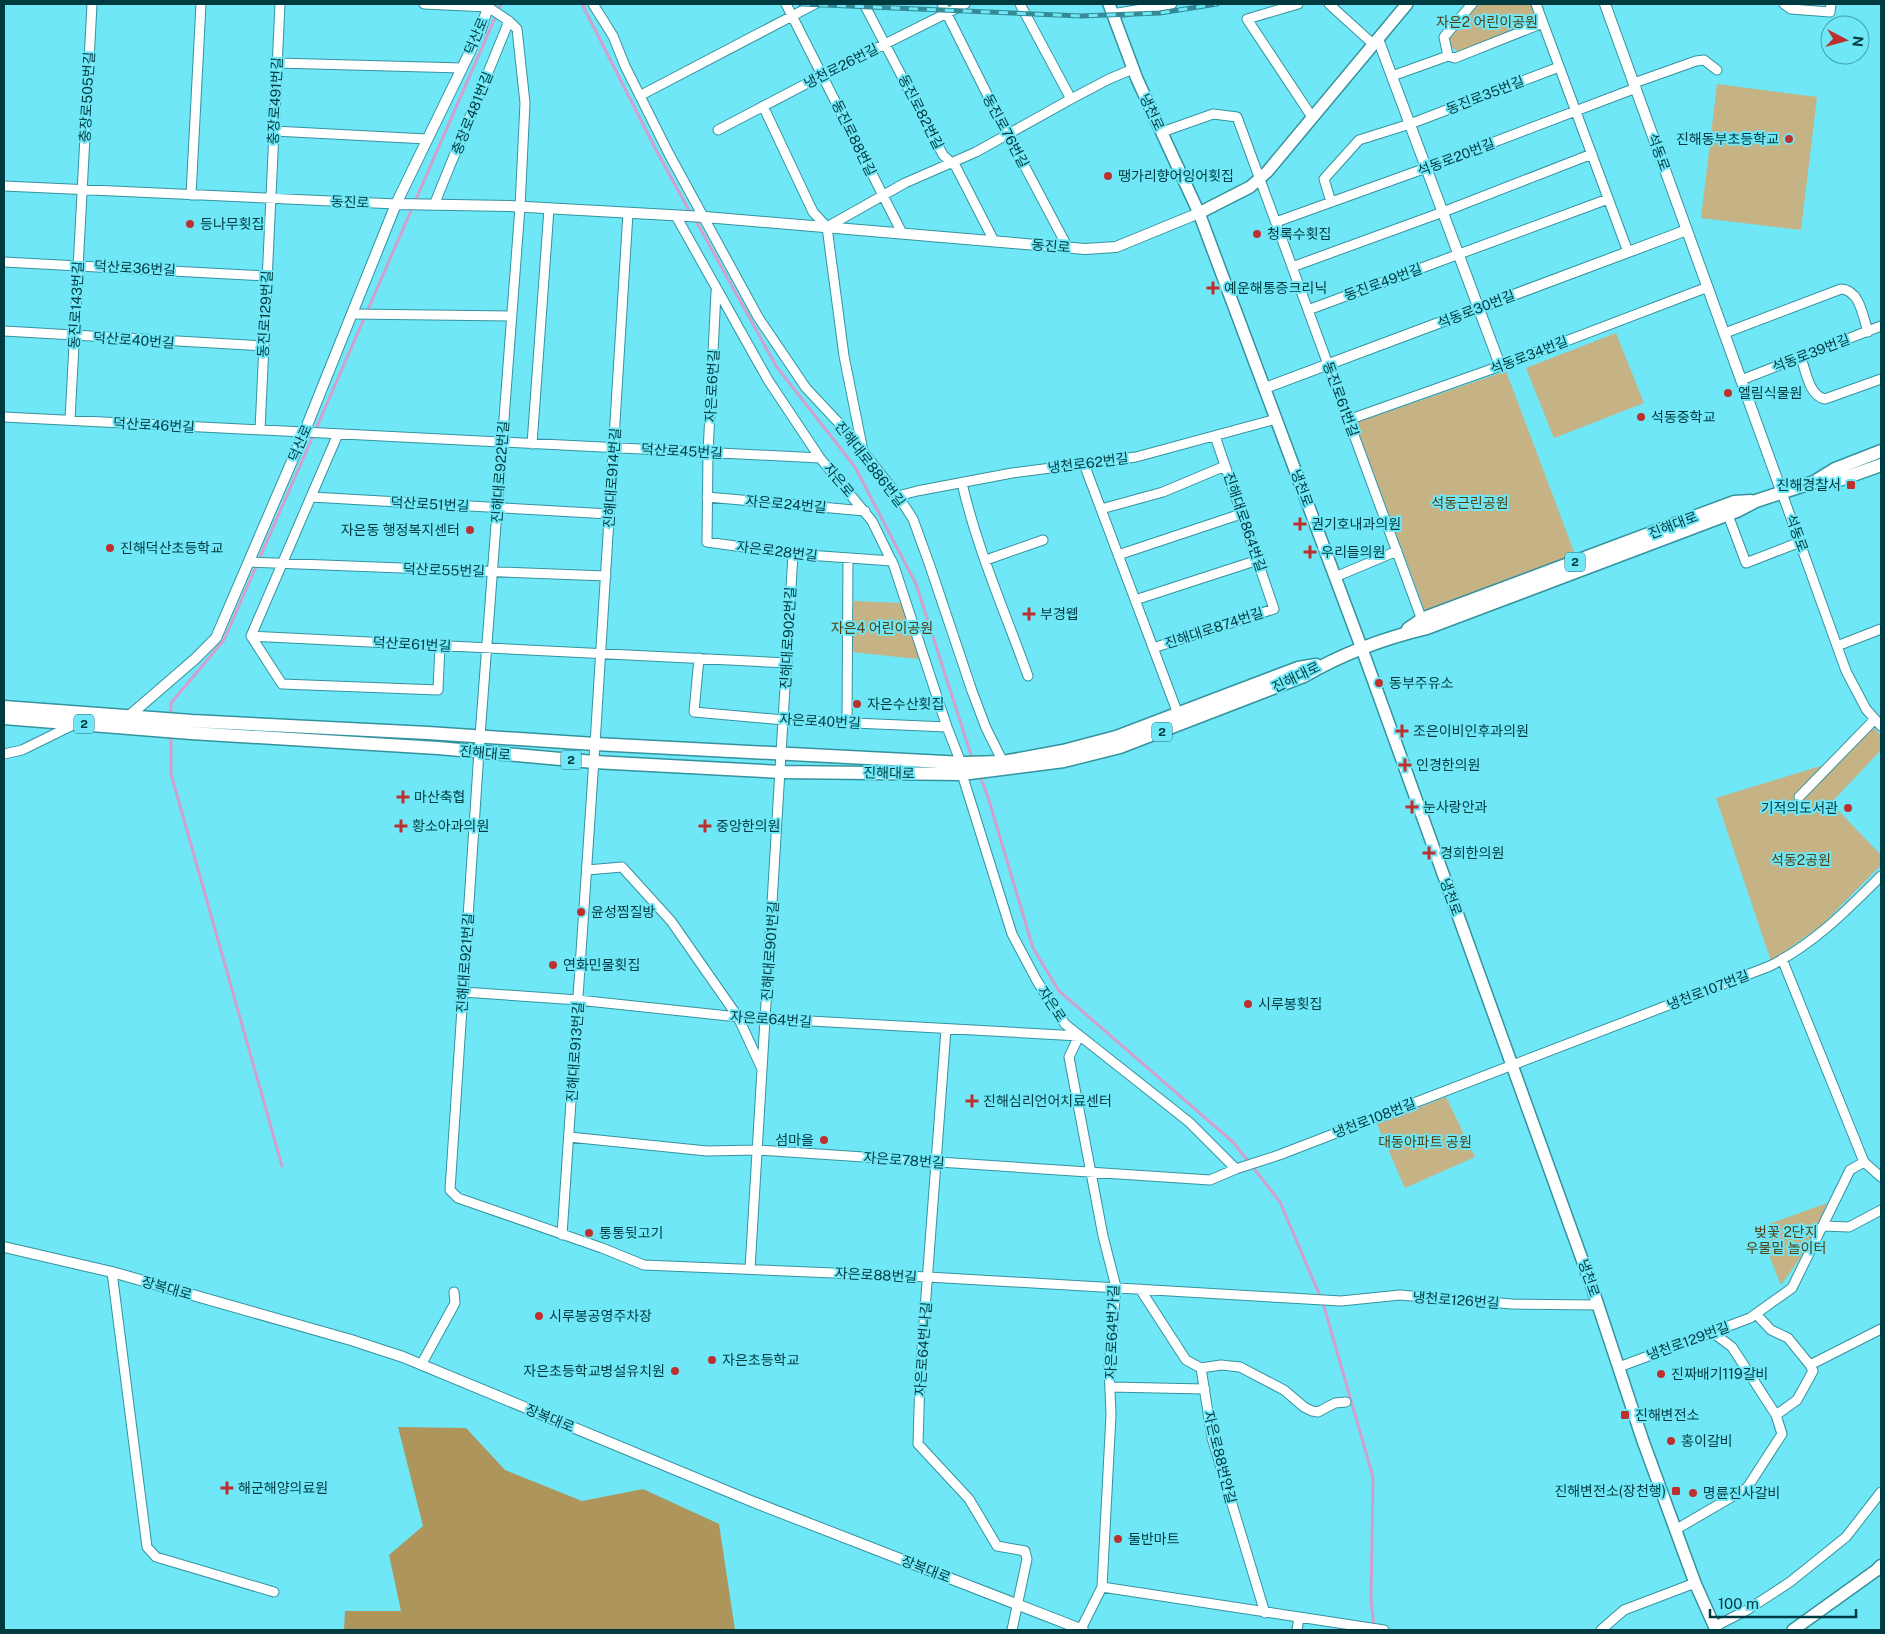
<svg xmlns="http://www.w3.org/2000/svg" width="1885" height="1634" font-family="'Public Sans','Noto Sans KR',sans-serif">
	<rect width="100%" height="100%" fill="#6fe7f6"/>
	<path fill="#c5b285" d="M1479,4H1531L1537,21L1459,52L1451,47L1447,40Z
		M1717,84L1817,97L1801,230L1701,218Z
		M1616,333L1644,403L1554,438L1526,368Z
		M1506,371L1576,557L1425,611L1355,423Z
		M854,601L902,603L919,657L917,659L852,652Z
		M1873,727L1881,736V750L1831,803L1881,855V865L1822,925L1771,961L1716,798L1824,765L1835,766Z
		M1446,1097L1475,1157L1405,1188L1377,1124Z
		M1827,1203L1808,1247L1781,1285L1758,1228Z"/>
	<path fill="#ae955b" d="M398,1427L466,1428L505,1470L582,1501L643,1489L719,1524L735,1630H344L345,1611H401L389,1555L423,1526Z"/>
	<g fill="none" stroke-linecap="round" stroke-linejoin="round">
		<path stroke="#d0a1cf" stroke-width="3" d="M582,4L655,148L691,214
			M695,219L776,366L855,467L916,584L972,758
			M171,716V703L224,640L501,4
			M171,734V774L282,1166
			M980,776L988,797L1033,948L1059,991L1233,1142L1280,1202L1323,1303L1373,1477L1371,1600L1374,1627"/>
		<defs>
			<path id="minor" d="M424,4L488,7L509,21L517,29L525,103L520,207L480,736L450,1190L458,1198L602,1248L644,1265L928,1277L1341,1301L1400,1295L1512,1304L1598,1305
				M593,4L613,36L625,66L669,154L758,317L806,388L850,435L898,496L913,519L930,566L972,691L986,728L1003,762
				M786,4L902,233
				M864,4L943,155L956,167L994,241
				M942,4L996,112L1068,248
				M1020,4L1071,99
				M1298,4L1247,19L1312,117
				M1329,4L1373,44
				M1536,4L1628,252
				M1784,4L1791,9L1830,12L1831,4
				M1112,14L1172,4
				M1448,56L1444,37L1472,4
				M277,63L462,68
				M1392,76L1448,56L1455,58L1543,23
				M1634,83L1696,61L1704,60L1717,70
				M645,93L815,4
				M763,106L813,212L827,227
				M718,130L823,75L965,4
				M274,131L427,139
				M1162,132L1213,114L1237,117L1422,620
				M4,186L396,204
				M191,195L201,4
				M1331,202L1324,179L1359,140L1410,124L1559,67
				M434,205L509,21
				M676,216L768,380L820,458L872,521L894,566L947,727L961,763
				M1276,222L1426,168L1636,88
				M827,227L905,183L976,152L1071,99L1109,79L1133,69
				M827,227L844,356L863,451
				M4,262L267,276
				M1292,267L1443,212L1592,154
				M716,292L708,453L707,542L793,554L892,561
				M1308,310L1608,199
				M353,314L512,316
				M4,331L264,346
				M1725,333L1841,289C1860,290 1863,317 1868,332
				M1801,358C1806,371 1809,396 1825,399L1881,379
				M1741,380L1881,326
				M4,417L820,458
				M70,420L92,4
				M1348,420L1506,364L1708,287
				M260,430L280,4
				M532,444L549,209
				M1084,464L1178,714
				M962,483C977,549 1005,612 1028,676
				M1782,493L1846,671L1866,709L1881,726
				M898,496L917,491L1012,473L1136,457L1276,419
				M311,497L609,514
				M707,497L865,511
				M1101,509L1163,492L1225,466
				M1728,515L1746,563L1800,542
				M1118,555L1241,514
				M986,560L1043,540
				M249,562L606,576
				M1335,577L1397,551
				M1135,600L1258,560
				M251,636L787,663
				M251,636L282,684L438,690L440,645
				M251,636L338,434
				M1837,646L1881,629
				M1153,648L1274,609L1215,436
				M699,658L694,712L784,720L947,727
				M847,723L848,558
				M4,754L22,750L75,724
				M962,774L1012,934L1037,981L1065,1024L1189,1122L1236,1169
				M1799,797L1875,719
				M587,870L622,867L671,921L738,1017L762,1069
				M1782,959L1864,1162L1881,1177
				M463,992L578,1000L738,1017L1079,1036L1069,1057L1103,1236L1116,1287L1109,1367L1111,1415L1102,1587L1081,1629
				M946,1029L920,1376L918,1444L969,1499L997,1546L1025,1551L1027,1559L1012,1630
				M569,1137L707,1151L757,1150L1210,1180L1236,1169L1279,1155L1770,966C1815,943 1846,911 1881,876
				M1823,1226L1849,1227L1881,1210
				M562,1235L595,744L628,213
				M750,1269L793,554
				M112,1272L147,1547L156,1557L274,1592
				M1140,1289L1186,1360L1201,1368L1212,1438L1265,1613
				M1756,1314L1771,1330L1788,1338L1810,1365L1813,1371L1797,1400L1776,1415
				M421,1365L455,1303L454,1292
				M1810,1365L1881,1329
				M1619,1367L1750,1318L1792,1288L1850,1170L1864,1162
				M1201,1368L1221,1365L1240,1367L1284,1390L1304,1407L1312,1411L1318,1412L1335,1403L1346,1402
				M1110,1387L1205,1389
				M1675,1530L1747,1488L1782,1434L1776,1415L1732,1347L1712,1332
				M1102,1587L1384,1630
				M1714,1627L1747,1610L1790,1582L1846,1537L1881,1492
				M1297,1630L1299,1618
				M1601,1630L1624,1610L1695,1583"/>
			<path id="tertiary" d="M1605,4L1782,493
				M1378,39L1498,360L1506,364
				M396,204L509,206L705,217L1085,249L1116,247L1199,213
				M1265,388L1687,230
				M129,716L195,659L216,638L304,433L396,204L481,29L489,4
				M4,1247L112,1272L351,1340L403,1357L751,1501L1083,1630"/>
			<path id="secondary" d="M1109,4L1137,79L1199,213L1362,649L1592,1287L1643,1441L1695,1583L1716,1630
				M1199,213L1250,187L1267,172L1407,4
				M1793,1630L1878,1569"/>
			<path id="primary" d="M1817,482L1839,480L1881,465
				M1408,629L1424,618L1734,502L1751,501
				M4,707L192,721L428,733L595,744L964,763L1003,762L1063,751L1116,737L1298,668L1316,665
				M4,718L191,733L438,748L594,762L781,772L962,774L1064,761L1120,747L1304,676C1342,654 1385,638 1427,628L1737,511L1756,501L1814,482L1835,469L1881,451
				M1878,1569L1881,1566"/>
		</defs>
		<use href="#minor" stroke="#35939f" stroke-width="11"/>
		<use href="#tertiary" stroke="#35939f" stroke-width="12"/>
		<use href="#secondary" stroke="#35939f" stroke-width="14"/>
		<use href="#primary" stroke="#35939f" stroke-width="15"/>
		<use href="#minor" stroke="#fff" stroke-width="9"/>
		<use href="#tertiary" stroke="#fff" stroke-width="10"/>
		<use href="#secondary" stroke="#fff" stroke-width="11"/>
		<use href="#primary" stroke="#fff" stroke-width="12"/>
		<defs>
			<path id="rail" d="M801,4L1081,16L1160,13L1217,4"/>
		</defs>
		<use href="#rail" stroke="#348b96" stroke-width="5"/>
		<use href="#rail" stroke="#6fe7f6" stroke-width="3" stroke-dasharray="9" stroke-linecap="butt"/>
	</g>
	<g fill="#be302d" stroke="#6fe7f6" stroke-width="2">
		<circle cx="1789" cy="139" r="5"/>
		<circle cx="1108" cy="176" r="5"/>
		<circle cx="190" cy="224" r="5"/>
		<circle cx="1257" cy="234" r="5"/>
		<path d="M1210.5 280.5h5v5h5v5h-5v5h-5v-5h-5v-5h5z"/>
		<circle cx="1728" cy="393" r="5"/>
		<circle cx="1641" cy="417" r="5"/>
		<rect x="1846" y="480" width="10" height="10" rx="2.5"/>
		<path d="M1297.5 516.5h5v5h5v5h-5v5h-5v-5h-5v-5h5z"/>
		<circle cx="470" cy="530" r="5"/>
		<circle cx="110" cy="548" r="5"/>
		<path d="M1307.5 544.5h5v5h5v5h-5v5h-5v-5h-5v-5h5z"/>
		<path d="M1026.5 606.5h5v5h5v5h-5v5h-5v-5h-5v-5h5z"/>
		<circle cx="1379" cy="683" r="5"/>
		<circle cx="857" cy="704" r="5"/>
		<path d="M1399.5 723.5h5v5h5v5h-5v5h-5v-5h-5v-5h5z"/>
		<path d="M1402.5 757.5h5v5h5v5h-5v5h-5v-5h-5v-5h5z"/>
		<path d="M400.5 789.5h5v5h5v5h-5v5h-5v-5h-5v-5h5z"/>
		<path d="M1409.5 799.5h5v5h5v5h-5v5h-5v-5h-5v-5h5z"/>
		<circle cx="1848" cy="808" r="5"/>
		<path d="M398.5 818.5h5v5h5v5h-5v5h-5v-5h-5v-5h5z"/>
		<path d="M702.5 818.5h5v5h5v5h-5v5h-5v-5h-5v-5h5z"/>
		<path d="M1426.5 845.5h5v5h5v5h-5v5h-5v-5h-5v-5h5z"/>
		<circle cx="581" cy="912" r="5"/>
		<circle cx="553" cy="965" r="5"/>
		<circle cx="1248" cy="1004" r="5"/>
		<path d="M969.5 1093.5h5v5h5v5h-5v5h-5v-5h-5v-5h5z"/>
		<circle cx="824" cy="1140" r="5"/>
		<circle cx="589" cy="1233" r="5"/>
		<circle cx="539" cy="1316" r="5"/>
		<circle cx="712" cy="1360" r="5"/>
		<circle cx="675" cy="1371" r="5"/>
		<circle cx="1661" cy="1374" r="5"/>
		<rect x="1620" y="1410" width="10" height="10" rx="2.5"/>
		<circle cx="1671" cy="1441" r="5"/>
		<path d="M224.5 1480.5h5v5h5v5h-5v5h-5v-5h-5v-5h5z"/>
		<rect x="1671" y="1486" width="10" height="10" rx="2.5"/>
		<circle cx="1693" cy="1493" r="5"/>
		<circle cx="1118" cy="1539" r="5"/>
	</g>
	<g text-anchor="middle" stroke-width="4" stroke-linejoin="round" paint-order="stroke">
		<g fill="#6fe7f6" stroke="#216e77" stroke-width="1">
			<rect x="1565" y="552.5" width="20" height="19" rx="4"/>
			<rect x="74" y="714.5" width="20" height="19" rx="4"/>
			<rect x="1152" y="722.5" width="20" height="19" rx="4"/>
			<rect x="561" y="750.5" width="20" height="19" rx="4"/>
		</g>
		<g font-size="12" font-weight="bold" fill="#003a41">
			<text x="1575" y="566">2</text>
			<text x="84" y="728">2</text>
			<text x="1162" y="736">2</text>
			<text x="571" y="764">2</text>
		</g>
		<g font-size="14" fill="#544112" stroke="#6fe7f6">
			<text x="1487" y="27">자은2 어린이공원</text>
			<text x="1470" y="508">석동근린공원</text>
			<text x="882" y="633">자은4 어린이공원</text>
			<text x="1801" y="865">석동2공원</text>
			<text x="1425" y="1147">대동아파트 공원</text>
			<text x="1786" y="1237">벚꽃 2단지<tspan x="1786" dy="16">우물밑 놀이터</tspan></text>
		</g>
		<g font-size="14" fill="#003a41" stroke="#6fe7f6">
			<text transform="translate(476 36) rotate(-67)" y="5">덕산로</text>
			<text transform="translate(841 66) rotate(-27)" y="5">냉천로26번길</text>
			<text transform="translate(1485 95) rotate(-21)" y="5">동진로35번길</text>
			<text transform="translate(87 97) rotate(-87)" y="5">충장로505번길</text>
			<text transform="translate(275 101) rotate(-87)" y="5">충장로491번길</text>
			<text transform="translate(921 112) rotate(63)" y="5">동진로82번길</text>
			<text transform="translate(1152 112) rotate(65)" y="5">냉천로</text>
			<text transform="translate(472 113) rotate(-68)" y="5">충장로481번길</text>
			<text transform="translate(1006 131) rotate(62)" y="5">동진로76번길</text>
			<text transform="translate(854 138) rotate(64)" y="5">동진로88번길</text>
			<text transform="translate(1659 152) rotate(70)" y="5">석동로</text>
			<text transform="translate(1456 157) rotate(-21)" y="5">석동로20번길</text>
			<text transform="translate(350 202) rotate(2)" y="5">동진로</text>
			<text transform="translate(1051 246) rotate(5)" y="5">동진로</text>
			<text transform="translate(135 268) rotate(3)" y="5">덕산로36번길</text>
			<text transform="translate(1383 282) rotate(-20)" y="5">동진로49번길</text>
			<text transform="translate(76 305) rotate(-87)" y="5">동진로143번길</text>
			<text transform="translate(1476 309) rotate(-21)" y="5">석동로30번길</text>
			<text transform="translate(265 314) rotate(-87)" y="5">동진로129번길</text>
			<text transform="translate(134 340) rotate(4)" y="5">덕산로40번길</text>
			<text transform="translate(1811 353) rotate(-21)" y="5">석동로39번길</text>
			<text transform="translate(1529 355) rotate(-21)" y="5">석동로34번길</text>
			<text transform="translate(712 386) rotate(-87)" y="5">자은로6번길</text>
			<text transform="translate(1341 399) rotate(70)" y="5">동진로61번길</text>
			<text transform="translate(154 425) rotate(3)" y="5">덕산로46번길</text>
			<text transform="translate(300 443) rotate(-67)" y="5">덕산로</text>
			<text transform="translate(682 451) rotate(3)" y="5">덕산로45번길</text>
			<text transform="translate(1088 463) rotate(-7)" y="5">냉천로62번길</text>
			<text transform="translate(870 464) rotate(52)" y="5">진해대로886번길</text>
			<text transform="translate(500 472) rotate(-86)" y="5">진해대로922번길</text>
			<text transform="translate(612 478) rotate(-86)" y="5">진해대로914번길</text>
			<text transform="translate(839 480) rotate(50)" y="5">자은로</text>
			<text transform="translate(1302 488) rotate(70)" y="5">냉천로</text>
			<text transform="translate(430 504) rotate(3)" y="5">덕산로51번길</text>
			<text transform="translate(786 504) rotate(5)" y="5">자은로24번길</text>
			<text transform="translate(1245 522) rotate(71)" y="5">진해대로864번길</text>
			<text transform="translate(1673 525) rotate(-21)" y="5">진해대로</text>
			<text transform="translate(1797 533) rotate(70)" y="5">석동로</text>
			<text transform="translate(777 551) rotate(7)" y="5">자은로28번길</text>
			<text transform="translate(444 570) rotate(2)" y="5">덕산로55번길</text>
			<text transform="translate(1214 628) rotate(-18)" y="5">진해대로874번길</text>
			<text transform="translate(788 638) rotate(-87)" y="5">진해대로902번길</text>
			<text transform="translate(412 644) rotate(3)" y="5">덕산로61번길</text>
			<text transform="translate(1296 677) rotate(-26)" y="5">진해대로</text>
			<text transform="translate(820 721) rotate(3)" y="5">자은로40번길</text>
			<text transform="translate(485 753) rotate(5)" y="5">진해대로</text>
			<text transform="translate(889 773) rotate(1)" y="5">진해대로</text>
			<text transform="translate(1451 897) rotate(70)" y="5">냉천로</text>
			<text transform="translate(770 951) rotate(-86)" y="5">진해대로901번길</text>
			<text transform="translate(465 963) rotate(-86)" y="5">진해대로921번길</text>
			<text transform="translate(1708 990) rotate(-21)" y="5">냉천로107번길</text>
			<text transform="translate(1052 1004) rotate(57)" y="5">자은로</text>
			<text transform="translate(771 1019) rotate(4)" y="5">자은로64번길</text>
			<text transform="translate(575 1052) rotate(-86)" y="5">진해대로913번길</text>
			<text transform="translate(1374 1118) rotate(-21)" y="5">냉천로108번길</text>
			<text transform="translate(904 1160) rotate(4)" y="5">자은로78번길</text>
			<text transform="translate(876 1275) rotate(3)" y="5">자은로88번길</text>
			<text transform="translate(1589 1278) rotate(71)" y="5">냉천로</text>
			<text transform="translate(167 1288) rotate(16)" y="5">장복대로</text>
			<text transform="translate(1456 1300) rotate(4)" y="5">냉천로126번길</text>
			<text transform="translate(1112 1332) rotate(-88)" y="5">자은로64번가길</text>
			<text transform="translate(1688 1341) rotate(-20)" y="5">냉천로129번길</text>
			<text transform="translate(923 1349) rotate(-86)" y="5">자은로64번나길</text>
			<text transform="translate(550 1418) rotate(22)" y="5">장복대로</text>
			<text transform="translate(1220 1457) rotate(76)" y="5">자은로88번안길</text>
			<text transform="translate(926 1569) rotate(21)" y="5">장복대로</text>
		</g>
		<g font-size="14" fill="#003a41" stroke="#6fe7f6" text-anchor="start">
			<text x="1779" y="144" text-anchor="end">진해동부초등학교</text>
			<text x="1118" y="181">땡가리향어잉어횟집</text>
			<text x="200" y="229">등나무횟집</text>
			<text x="1267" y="239">청록수횟집</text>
			<text x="1224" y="293">예운해통증크리닉</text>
			<text x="1738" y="398">엘림식물원</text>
			<text x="1651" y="422">석동중학교</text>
			<text x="1841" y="490" text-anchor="end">진해경찰서</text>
			<text x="1311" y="529">권기호내과의원</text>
			<text x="460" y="535" text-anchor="end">자은동 행정복지센터</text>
			<text x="120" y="553">진해덕산초등학교</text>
			<text x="1321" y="557">우리들의원</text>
			<text x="1040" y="619">부경웹</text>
			<text x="1389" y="688">동부주유소</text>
			<text x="867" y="709">자은수산횟집</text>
			<text x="1413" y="736">조은이비인후과의원</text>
			<text x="1416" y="770">인경한의원</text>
			<text x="414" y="802">마산축협</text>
			<text x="1423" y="812">눈사랑안과</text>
			<text x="1838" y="813" text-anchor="end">기적의도서관</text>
			<text x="412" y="831">황소아과의원</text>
			<text x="716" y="831">중앙한의원</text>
			<text x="1440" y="858">경희한의원</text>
			<text x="591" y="917">윤성찜질방</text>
			<text x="563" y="970">연화민물횟집</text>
			<text x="1258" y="1009">시루봉횟집</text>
			<text x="983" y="1106">진해심리언어치료센터</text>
			<text x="814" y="1145" text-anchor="end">섬마을</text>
			<text x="599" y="1238">통통뒷고기</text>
			<text x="549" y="1321">시루봉공영주차장</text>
			<text x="722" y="1365">자은초등학교</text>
			<text x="665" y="1376" text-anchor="end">자은초등학교병설유치원</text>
			<text x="1671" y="1379">진짜배기119갈비</text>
			<text x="1635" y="1420">진해변전소</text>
			<text x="1681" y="1446">홍이갈비</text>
			<text x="238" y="1493">해군해양의료원</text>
			<text x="1666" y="1496" text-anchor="end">진해변전소(장천행)</text>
			<text x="1703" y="1498">명륜진사갈비</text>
			<text x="1128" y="1544">둘반마트</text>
		</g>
	</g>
	<rect width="1885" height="1634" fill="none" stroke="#003a41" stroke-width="10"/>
	<g transform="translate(1845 40) rotate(96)"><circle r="24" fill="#6fe7f6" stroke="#43a2ae"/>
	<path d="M0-4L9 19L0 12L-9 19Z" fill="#be302d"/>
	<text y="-8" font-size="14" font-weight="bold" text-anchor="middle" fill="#003a41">N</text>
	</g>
	<path d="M1710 1609v8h146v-8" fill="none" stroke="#003a41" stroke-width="2.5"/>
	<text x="1718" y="1609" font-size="15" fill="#003a41" stroke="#6fe7f6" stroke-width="4" paint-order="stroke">100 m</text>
</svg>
